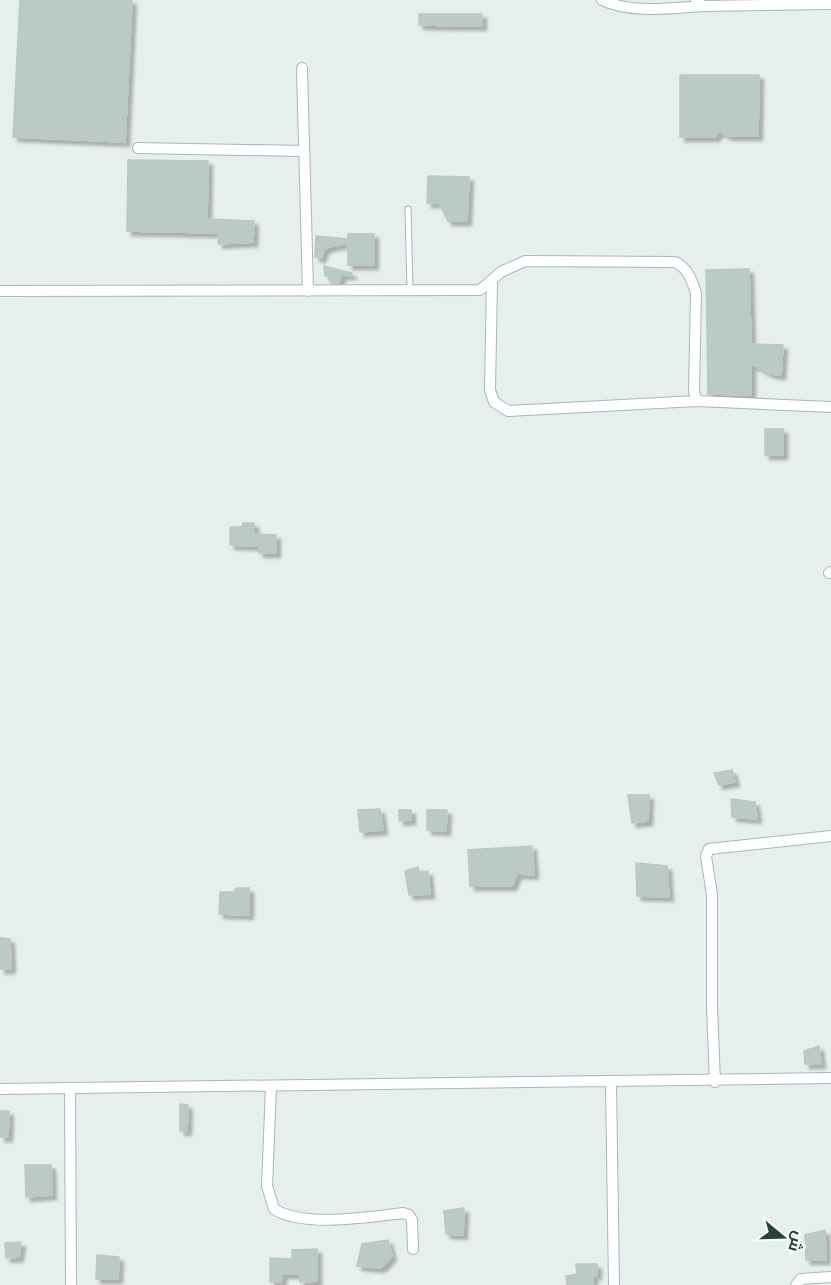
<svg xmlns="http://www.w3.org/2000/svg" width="831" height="1285" font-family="'Varela Round',Cairo,sans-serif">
	<defs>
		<filter id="shadow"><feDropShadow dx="4.5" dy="4.5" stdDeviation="1.5" flood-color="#0004"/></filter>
	</defs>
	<rect width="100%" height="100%" fill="#e6efeb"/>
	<path fill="#bbcac4" stroke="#b8c9c2" stroke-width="1.5" filter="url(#shadow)" d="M20,0H132L125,142L13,137Z
		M419,14H482V26L419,25Z
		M680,75H759L758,136H728L719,131L715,137H680Z
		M128,160L208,161L207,219L254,221L253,242L218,244L219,233L127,231Z
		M428,176L469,177L467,221H448L439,203H427Z
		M348,234H374V265H348V243L325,248L321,258L315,257L316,236L348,239Z
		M324,266L352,273V275H341L339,283H331V276H325Z
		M749,269L751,344L783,345L781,375L771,374L751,364V395L708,394L706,270Z
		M765,429H783V455H765Z
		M243,523H254V534L276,535V553H259V546L230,545V527H242Z
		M732,770L735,782L719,785L714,773Z
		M628,795H649L648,821L632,823Z
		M731,799L755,802L757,819L732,817Z
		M380,809L383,830L360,832L358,810Z
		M399,810H411V820L399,821Z
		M427,810H447L446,831L427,830Z
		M532,846L534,875L517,874L512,886H470L468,850Z
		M636,863L667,866L669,897L637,896Z
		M418,867L419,872L428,871L430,894L409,895L405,871Z
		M236,888H249V915L219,914L220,892H234Z
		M0,938L10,939L11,969H0Z
		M819,1046L821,1064H805L804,1051Z
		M180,1104L188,1105L187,1131H180Z
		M0,1111H9L8,1137H0Z
		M25,1165H51L52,1195L26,1197Z
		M464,1208L463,1235L446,1234L444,1211Z
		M825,1230L826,1260H806L805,1235Z
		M388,1240L392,1256L384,1265L380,1268L357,1266L362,1244Z
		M21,1242L19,1257L6,1258L5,1243Z
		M317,1249V1281L300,1282V1274H282V1282H270V1258L292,1259V1250Z
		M97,1255L119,1257L118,1279H96Z
		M576,1264H597V1275L593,1276V1285H567L566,1276L577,1274Z"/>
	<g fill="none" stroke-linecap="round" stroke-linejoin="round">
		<defs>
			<path id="lane" d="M408,209L410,290"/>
			<path id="street" d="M602,0C632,14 670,8 703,6
				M696,0L703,6L831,4
				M302,68L308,291
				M138,148L304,151
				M492,280L490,390L494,402L508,411L697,401
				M0,291L480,290L501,272L525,261L675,262C688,268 692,281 696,293L694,392L697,401L831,407
				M829,573L831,572
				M715,1082L712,1007V895L706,856L709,849L831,836
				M611,1083L614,1285
				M271,1086L267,1186L274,1209C304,1228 368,1217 403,1213L409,1215L412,1220L413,1249
				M70,1088L71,1285
				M0,1089L831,1078
				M796,1285L801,1279L831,1277"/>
		</defs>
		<use href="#lane" stroke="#a8b8b2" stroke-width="7"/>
		<use href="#street" stroke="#a8b8b2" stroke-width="12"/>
		<use href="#lane" stroke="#fff" stroke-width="5"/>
		<use href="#street" stroke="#fff" stroke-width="10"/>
	</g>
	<g transform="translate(783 1237) rotate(109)" stroke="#f7fbf9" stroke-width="4.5" paint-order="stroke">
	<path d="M0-4.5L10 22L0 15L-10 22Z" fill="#24423a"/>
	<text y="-9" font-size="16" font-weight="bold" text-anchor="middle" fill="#24423a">ش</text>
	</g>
</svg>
